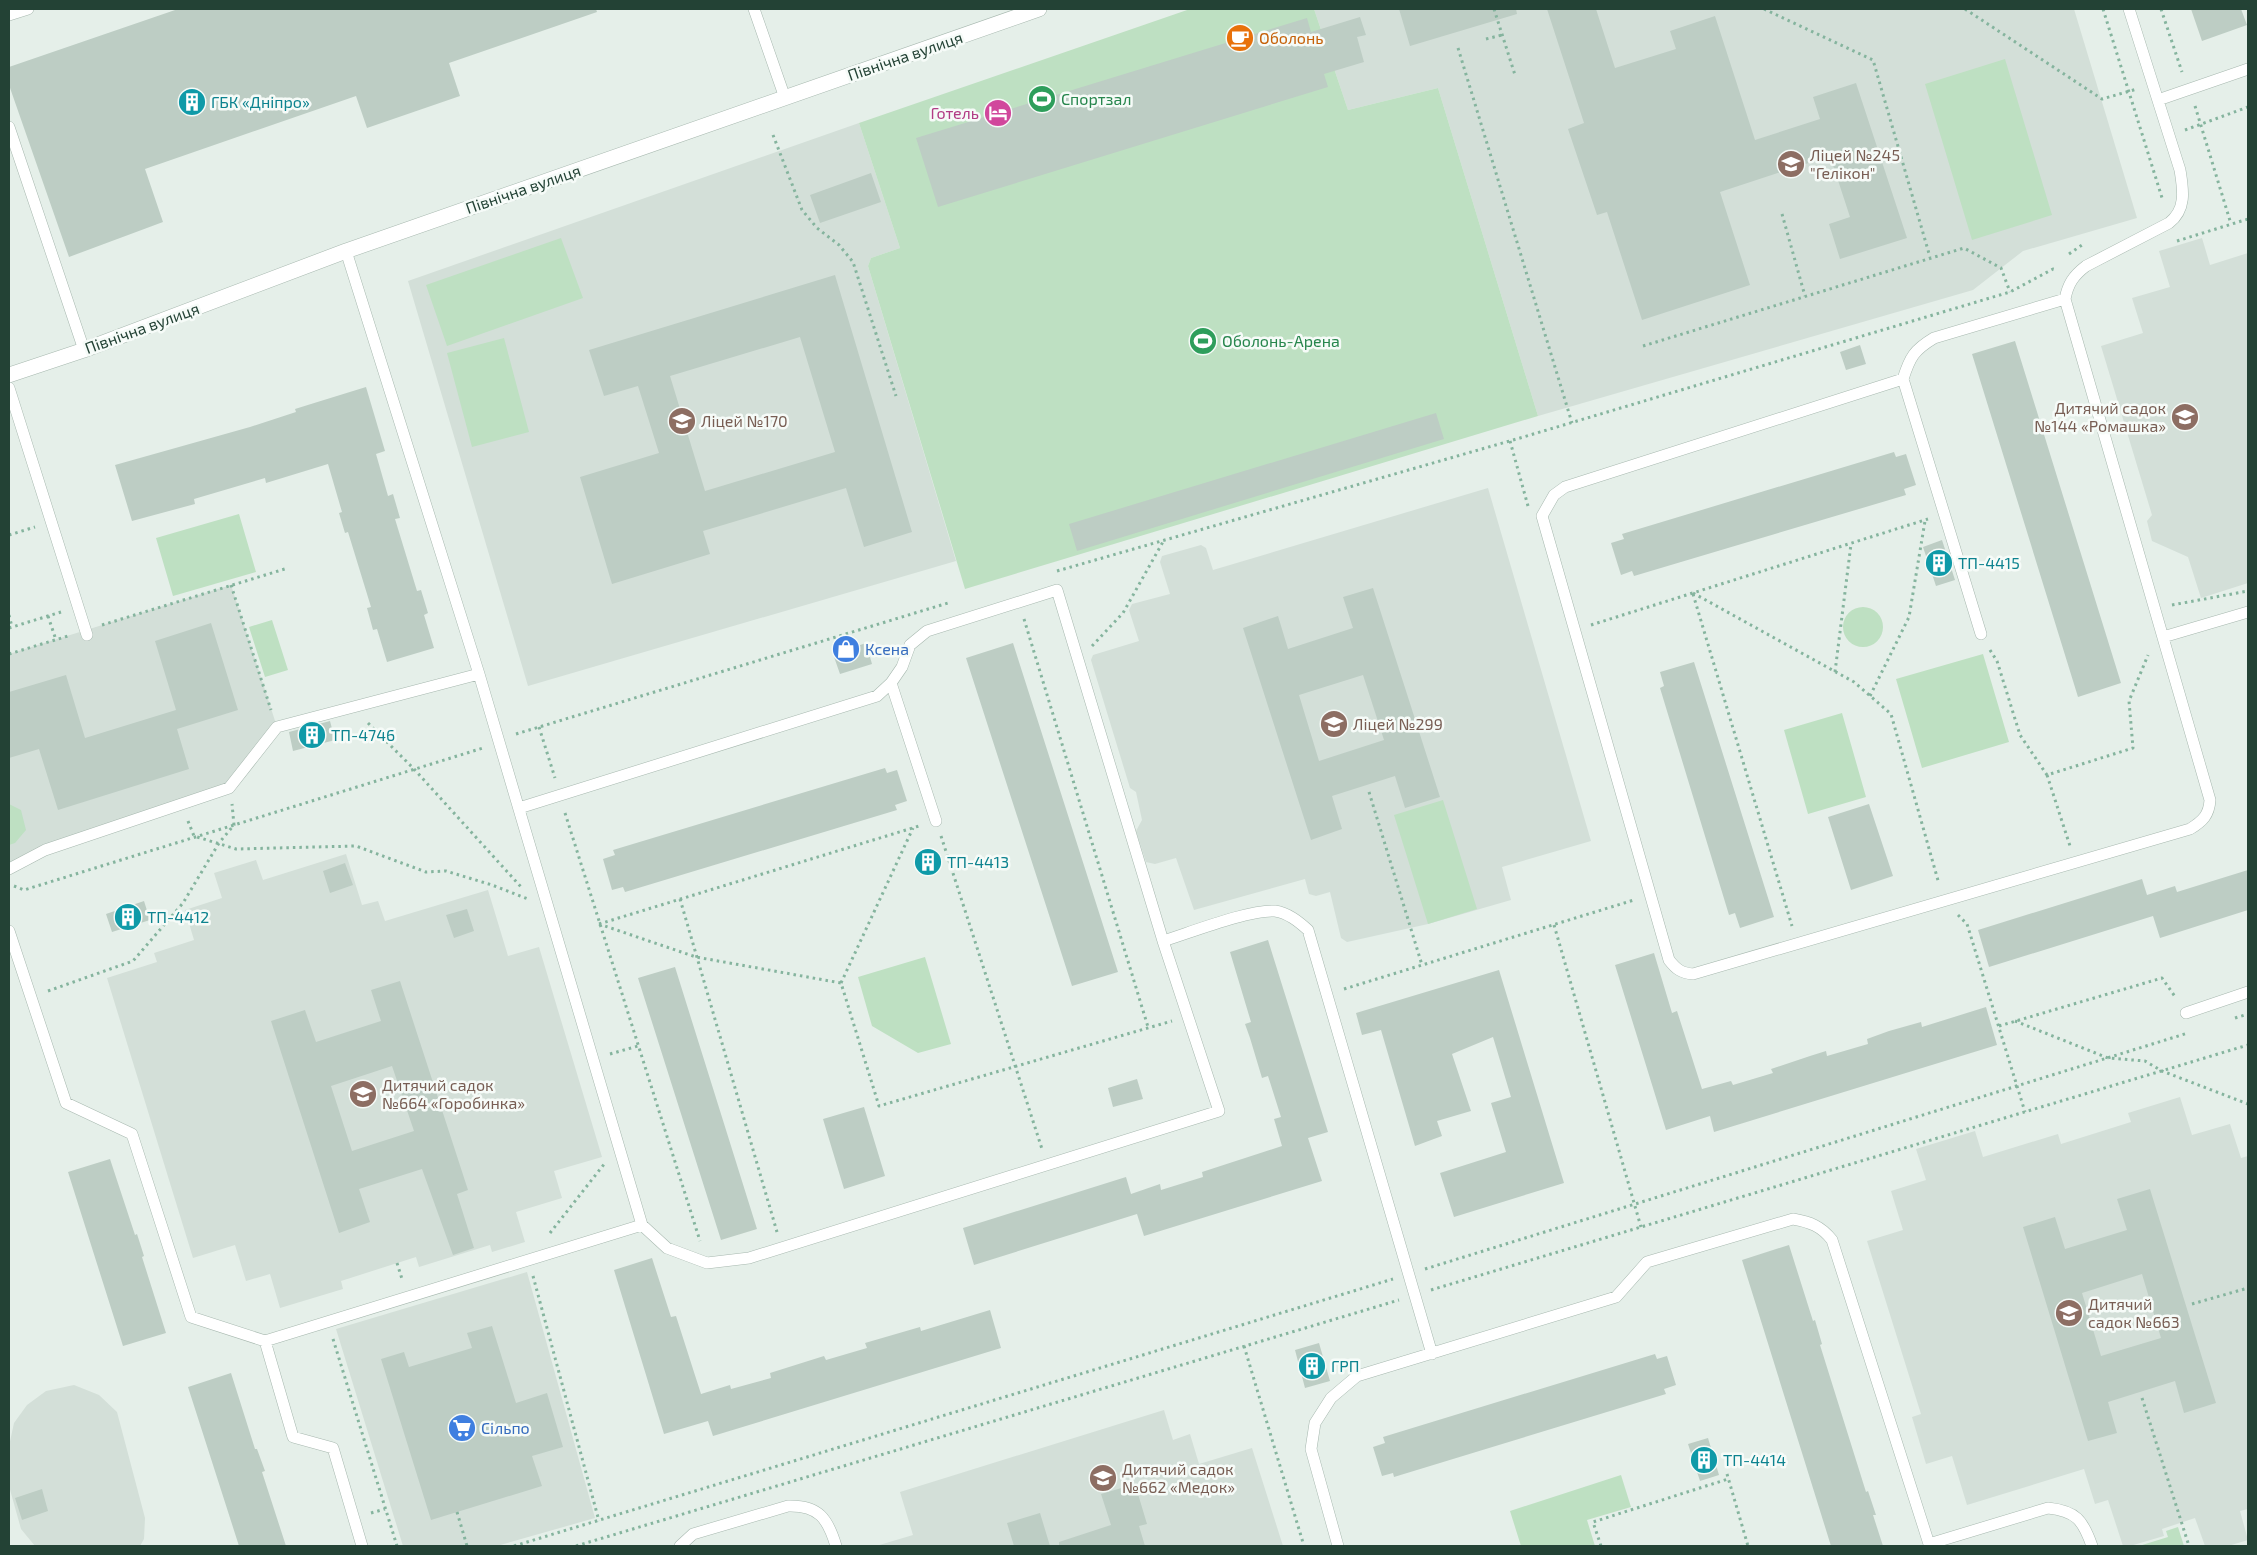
<svg xmlns="http://www.w3.org/2000/svg" width="2257" height="1555" font-family="'Exo 2',sans-serif">
	<rect width="100%" height="100%" fill="#e5efe9"/>
	<path fill="#d3dfd8" d="M1314,9H2074L2137,218L2023,251L1973,290L1538,416L1438,88L1348,110Z
		M859,123L900,248L871,258L868,266L956,561L528,686L408,281Z
		M2202,238L2210,265L2248,253V583L2201,598L2188,557L2152,541L2147,521L2152,515L2101,346L2143,333L2132,298L2170,287L2159,251Z
		M1488,488L1591,841L1502,867L1511,900L1428,924L1347,942L1341,938L1330,892L1316,896L1309,894L1305,879L1194,910L1176,858L1155,864L1146,862L1136,831L1142,820L1136,792L1130,788L1091,660L1093,655L1139,641L1129,610L1132,604L1170,594L1160,562L1162,556L1201,545L1206,548L1213,570Z
		M231,585L277,727L229,788L9,869V654Z
		M346,854L362,905L378,901L385,921L488,890L508,956L539,947L602,1157L554,1171L562,1198L516,1212L525,1242L492,1252L490,1245L419,1267L416,1257L341,1281L343,1289L280,1308L270,1274L246,1281L235,1245L193,1258L107,978L157,962L154,953L194,940L185,910L222,898L214,873L256,860L263,880Z
		M2180,1097L2192,1135L2230,1124L2241,1158L2248,1156V1509L2240,1511L2248,1540L2228,1546H2205L2195,1518L2162,1529L2164,1536L2130,1546H2123L2108,1500L2095,1504L2084,1469L1967,1505L1952,1456L1926,1464L1912,1417L1921,1414L1867,1241L1903,1230L1891,1191L1926,1180L1916,1149L1975,1131L1983,1157L2058,1134L2061,1144L2131,1122L2128,1113Z
		M527,1272L595,1518L497,1546H403L336,1329Z
		M74,1385L99,1395L117,1412L145,1518L144,1539L140,1546H35L21,1529L9,1486V1446L14,1423L27,1405L46,1391Z
		M1164,1410L1173,1440L1190,1434L1199,1464L1252,1448L1283,1546H876L913,1535L900,1492Z"/>
	<path fill="#bee0c2" d="M1190,9H1314L1348,110L1438,88L1538,416L965,589L868,266L871,258L900,248L859,123Z
		M2005,59L2052,215L1972,240L1925,84Z
		M561,238L583,298L447,346L426,285Z
		M504,338L529,432L472,447L447,353Z
		M239,514L256,572L173,596L156,538Z
		M1843 627a20 20 0 1 1 40 0a20 20 0 1 1-40 0Z
		M272,620L288,670L265,677L249,627Z
		M1983,654L2009,742L1922,768L1896,679Z
		M1842,713L1866,797L1808,814L1784,730Z
		M1443,800L1477,909L1428,924L1394,815Z
		M9,804L21,810L26,830L15,843L9,845Z
		M925,957L951,1044L918,1053L872,1026L858,977Z
		M1621,1475L1631,1507L1587,1520L1595,1546H1521L1510,1511Z
		M2178,1527L2184,1546H2139L2168,1537L2166,1531Z"/>
	<path fill="#bdcdc4" fill-rule="evenodd" d="M178,9H596L597,12L449,63L460,96L367,128L356,96L145,169L163,222L69,257L9,85V67Z
		M1399,9H1516L1517,14L1410,46Z
		M1547,9H1596L1615,68L1676,49L1670,31L1715,16L1755,140L1820,119L1813,97L1856,83L1907,238L1840,259L1829,224L1850,217L1830,156L1720,192L1750,285L1642,320L1607,212L1597,215L1568,129L1584,123Z
		M2191,9H2241L2247,25L2202,41Z
		M1360,17L1366,35L1357,37L1364,62L1324,74L1328,87L938,207L916,138L1307,18L1311,32Z
		M871,173L881,202L820,223L810,195Z
		M835,275L912,532L864,547L846,488L703,531L710,554L612,584L580,477L659,453L638,386L604,396L589,350ZM800,337L835,452L705,491L670,376Z
		M2015,341L2121,683L2078,697L1972,354Z
		M1860,345L1866,364L1846,370L1840,352Z
		M366,387L385,451L376,454L388,496L393,494L400,518L395,519L417,591L421,590L428,613L424,615L434,648L387,662L377,629L373,630L367,608L371,607L348,532L345,533L339,513L342,512L328,464L266,483L265,478L194,499L195,504L132,521L115,465L250,427L296,412L295,409L311,404Z
		M1436,413L1444,439L1077,551L1069,524Z
		M1894,452L1896,457L1906,454L1916,485L1904,489L1906,495L1634,576L1632,571L1621,575L1611,543L1624,539L1622,534Z
		M1942,540L1955,580L1936,586L1923,547Z
		M1373,588L1440,797L1405,808L1395,776L1332,796L1342,829L1311,840L1243,628L1278,616L1288,649L1353,628L1343,597ZM1363,675L1384,740L1319,761L1299,695Z
		M211,623L238,710L177,729L189,769L58,810L39,749L9,758V692L66,675L85,738L176,710L155,641Z
		M866,643L872,664L840,674L833,654Z
		M1013,643L1118,972L1072,986L966,658Z
		M1694,662L1774,917L1740,928L1735,913L1729,915L1660,688L1664,686L1660,672Z
		M330,721L335,740L293,751L289,732Z
		M885,768L887,773L897,770L907,801L895,805L897,810L625,892L623,887L612,890L603,859L615,855L613,850Z
		M1869,804L1893,876L1851,890L1828,817Z
		M345,863L353,885L330,893L323,871Z
		M2248,870V910L2160,938L2153,916L1989,967L1978,930L2142,879L2147,895L2175,886L2177,892Z
		M144,901L150,920L112,932L106,914Z
		M467,909L474,931L454,938L446,915Z
		M1268,940L1328,1132L1308,1138L1322,1181L1144,1236L1137,1214L974,1265L963,1228L1126,1177L1131,1194L1160,1184L1161,1190L1203,1177L1202,1172L1282,1146L1274,1119L1281,1117L1268,1076L1262,1078L1250,1038L1245,1024L1251,1022L1230,952Z
		M1654,953L1672,1013L1677,1011L1702,1089L1731,1081L1733,1085L1773,1073L1771,1069L1810,1056L1826,1051L1827,1056L1868,1044L1867,1039L1889,1031L1921,1022L1922,1027L1986,1007L1997,1045L1714,1132L1710,1116L1666,1130L1615,965Z
		M675,967L757,1229L721,1240L638,978Z
		M1499,970L1564,1183L1454,1217L1440,1173L1506,1152L1491,1103L1511,1097L1493,1037L1452,1054L1471,1111L1437,1121L1442,1136L1415,1146L1381,1030L1362,1035L1356,1013Z
		M400,981L468,1190L457,1194L474,1248L453,1255L422,1169L359,1189L370,1222L339,1233L271,1021L305,1010L316,1042L381,1021L371,990ZM392,1066L414,1131L352,1151L331,1086Z
		M1137,1079L1143,1099L1113,1107L1108,1088Z
		M864,1107L885,1176L844,1189L823,1119Z
		M110,1159L135,1235L137,1234L144,1256L142,1257L166,1333L123,1346L68,1172Z
		M2150,1189L2216,1403L2184,1413L2175,1381L2108,1402L2117,1433L2088,1441L2023,1227L2055,1217L2065,1249L2127,1230L2117,1199ZM2142,1274L2161,1338L2101,1356L2082,1293Z
		M1789,1245L1813,1321L1815,1320L1822,1344L1820,1345L1866,1492L1868,1491L1876,1515H1873L1883,1546H1831L1742,1260Z
		M652,1258L671,1317L676,1316L701,1394L730,1385L731,1389L771,1378L770,1373L824,1356L826,1360L867,1348L865,1343L920,1327L921,1331L990,1310L1001,1348L713,1436L708,1421L664,1434L614,1270Z
		M492,1326L516,1403L547,1393L563,1447L532,1456L542,1486L431,1520L381,1359L404,1352L409,1367L472,1348L467,1333Z
		M1319,1343L1330,1381L1305,1388L1295,1350Z
		M1655,1354L1657,1359L1667,1356L1676,1385L1664,1389L1666,1394L1394,1477L1393,1473L1382,1476L1373,1447L1385,1443L1383,1437Z
		M231,1373L255,1449H257L265,1471L262,1472L286,1546H239L188,1387Z
		M1708,1438L1719,1475L1700,1481L1688,1444Z
		M1135,1484L1147,1524L1139,1526L1145,1546H1059V1542L1111,1525L1101,1494Z
		M42,1489L48,1511L22,1520L15,1498Z
		M1040,1513L1050,1546H1014L1007,1523Z"/>
	<g fill="none" stroke-linecap="round" stroke-linejoin="round">
		<defs>
			<path id="service" d="M754,9L785,98
				M9,15L28,9
				M2158,100L2248,69
				M9,127L84,350
				M346,251L479,674L642,1225L667,1248L707,1263L749,1258L1219,1111L1163,941L1057,590L927,631L910,645L902,667L891,683L877,696L519,808
				M1903,379L1565,487L1554,495L1542,516L1669,960C1676,969 1681,973 1693,974L2190,829C2203,821 2209,815 2210,800L2065,299C2068,284 2073,276 2086,266L2169,223C2187,209 2183,189 2180,170L2129,9
				M9,388L87,635
				M1981,634L1903,379C1910,357 1914,350 1934,338L2065,299
				M2163,637L2248,612
				M891,683L936,821
				M9,869L45,850L229,788L277,727L479,674
				M9,931L66,1103L132,1134L191,1317L265,1341L642,1225
				M1163,941C1189,933 1250,909 1275,911C1288,913 1298,921 1308,930L1432,1354
				M2186,1013L2248,992
				M265,1341L293,1437L333,1448L362,1546
				M680,1546L693,1534L788,1506C819,1505 828,1519 836,1546
				M1338,1546L1311,1449L1315,1423L1331,1398L1357,1376L1616,1297L1647,1262L1793,1219C1810,1222 1821,1226 1832,1240L1929,1544L2048,1508C2076,1511 2083,1520 2092,1546"/>
			<path id="tertiary" d="M9,375L84,350L346,251L1039,9"/>
		</defs>
		<use href="#service" stroke="#a7b8af" stroke-width="12"/>
		<use href="#tertiary" stroke="#a7b8af" stroke-width="16"/>
		<path stroke="#85b49e" stroke-width="3" stroke-dasharray="2.5 4" stroke-linecap="butt" d="M1494,9L1515,75
			M1764,9L1873,60L1930,257
			M1965,9L2102,99L2137,89
			M2103,9L2163,201
			M2161,9L2182,72
			M1486,39L1502,35
			M1458,48L1572,423
			M2195,106L2231,224
			M2185,130L2248,107
			M773,135L802,210L817,228L839,245L853,262L896,396
			M1782,214L1805,296
			M2177,241L2248,219
			M2069,254L2082,245
			M1643,346L1964,248L2001,268L2010,292
			M1510,441L1528,506
			M9,535L35,527
			M1057,571L1520,438L2010,292L2053,269L2057,270
			M231,585L271,710
			M1693,593L1854,682L1891,714L1939,884
			M1693,594L1792,926
			M2172,605L2248,591
			M9,615L12,627
			M48,616L56,640
			M1024,619L1148,1027
			M102,625L288,568
			M1591,625L1928,519
			M9,628L61,612
			M1092,646L1123,613L1164,540
			M1990,650L1997,661L2020,735L2047,775L2133,748L2129,701L2148,655
			M9,654L68,636
			M1835,672L1851,544
			M1870,696L1909,617L1925,521
			M368,723L414,769L522,888
			M539,727L555,778
			M516,734L948,603
			M2047,775L2070,846
			M1369,792L1422,965
			M565,813L700,1241
			M188,821L194,836L236,849L356,846L426,872L446,871L492,885L528,899
			M941,836L1042,1149
			M14,886L24,890L483,748
			M680,899L777,1232
			M1958,915L1967,924L2025,1112
			M599,924L919,826
			M599,924L696,957L841,983L879,1106L1172,1021
			M1554,925L1641,1227
			M841,983L913,828
			M1344,989L1634,900
			M48,991L133,961L183,903L219,843L234,825L232,804
			M2235,1018L2248,1014
			M2015,1021L2108,1058L2145,1061L2162,1071L2248,1104
			M1999,1026L2162,978L2176,998
			M610,1054L638,1046
			M550,1233L605,1163
			M397,1263L402,1279
			M1425,1269L2188,1033
			M533,1276L599,1521
			M1431,1290L2248,1045
			M2192,1304L2248,1288
			M333,1339L397,1546
			M1244,1346L1304,1546
			M2142,1398L2189,1546
			M1727,1474L1748,1546
			M457,1512L467,1546
			M371,1513L385,1509
			M514,1546L1393,1279
			M576,1546L1399,1300
			M1601,1546L1593,1522L1728,1479"/>
		<use href="#service" stroke="#fff" stroke-width="11"/>
		<use href="#tertiary" stroke="#fff" stroke-width="15"/>
	</g>
	<defs>
		<symbol id="cafe-disc" viewBox="-11 -11 22 22"><circle r="9.5" fill="#e8710a" stroke="#f6fbf8"/><path d="M-5.5-4.5H6V0H3Q3 3.5 0 3.5H-2.5Q-5.5 3.5-5.5 0ZM3-3.2v2h1.7v-2ZM-6 4.5H4V6H-6Z" fill="#fff"/></symbol>
		<symbol id="stadium-disc" viewBox="-11 -11 22 22"><circle r="9.5" fill="#2e9e5b" stroke="#f6fbf8"/><path d="M0-5a6.5 5 0 1 0 0 10a6.5 5 0 1 0 0-10ZM-3.5-1.8h7v3.6h-7Z" fill="#fff"/></symbol>
		<symbol id="building-disc" viewBox="-11 -11 22 22"><circle r="9.5" fill="#0f9aa8" stroke="#f6fbf8"/><path d="M-4-6H4V6H1V3H-1V6H-4ZM-2.5-4.3h1.7v1.8h-1.7ZM.8-4.3h1.7v1.8H.8ZM-2.5-1h1.7V.8h-1.7ZM.8-1h1.7V.8H.8Z" fill="#fff"/></symbol>
		<symbol id="hotel-disc" viewBox="-11 -11 22 22"><circle r="9.5" fill="#d1479c" stroke="#f6fbf8"/><path d="M-6-4.5h1.5V1H6V5H4.5V3h-9V5H-6ZM-4 0a1.8 1.8 0 1 1 3.6 0ZM.5 0V-2.5h3Q6-2.5 6 0Z" fill="#fff"/></symbol>
		<symbol id="school-disc" viewBox="-11 -11 22 22"><circle r="9.5" fill="#8d6e63" stroke="#f6fbf8"/><path d="M0-5L7-2L0 1L-7-2ZM-4 1L0 2.5L4 1V4Q0 6-4 4Z" fill="#fff"/></symbol>
		<symbol id="shop-disc" viewBox="-11 -11 22 22"><circle r="9.5" fill="#3f7fe0" stroke="#f6fbf8"/><path d="M-5-2.5h2.3a2.7 3.5 0 0 1 5.4 0H5L5.5 6h-11ZM-1.5-2.5h3a1.5 2.3 0 0 0-3 0Z" fill="#fff"/></symbol>
		<symbol id="supermarket-disc" viewBox="-11 -11 22 22"><circle r="9.5" fill="#3f7fe0" stroke="#f6fbf8"/><path d="M-6-5.5h2.5l.6 2H6L4.5 2H-2.5L-4.4-4H-6ZM-1.5 3.2a1.3 1.3 0 1 0 .1 0ZM3 3.2a1.3 1.3 0 1 0 .1 0Z" fill="#fff"/></symbol>
	</defs>
	<g fill-rule="evenodd">
		<use href="#cafe-disc" x="1224" y="22" width="32" height="32"/>
		<use href="#stadium-disc" x="1026" y="83" width="32" height="32"/>
		<use href="#building-disc" x="176" y="86" width="32" height="32"/>
		<use href="#hotel-disc" x="982" y="97" width="32" height="32"/>
		<use href="#school-disc" x="1775" y="148" width="32" height="32"/>
		<use href="#stadium-disc" x="1187" y="325" width="32" height="32"/>
		<use href="#school-disc" x="2169" y="401" width="32" height="32"/>
		<use href="#school-disc" x="666" y="405" width="32" height="32"/>
		<use href="#building-disc" x="1923" y="547" width="32" height="32"/>
		<use href="#shop-disc" x="830" y="633" width="32" height="32"/>
		<use href="#school-disc" x="1318" y="708" width="32" height="32"/>
		<use href="#building-disc" x="296" y="719" width="32" height="32"/>
		<use href="#building-disc" x="912" y="846" width="32" height="32"/>
		<use href="#building-disc" x="112" y="901" width="32" height="32"/>
		<use href="#school-disc" x="347" y="1078" width="32" height="32"/>
		<use href="#school-disc" x="2053" y="1297" width="32" height="32"/>
		<use href="#building-disc" x="1296" y="1350" width="32" height="32"/>
		<use href="#supermarket-disc" x="446" y="1412" width="32" height="32"/>
		<use href="#building-disc" x="1688" y="1444" width="32" height="32"/>
		<use href="#school-disc" x="1087" y="1462" width="32" height="32"/>
	</g>
	<g text-anchor="middle" stroke-width="5" stroke-linejoin="round" paint-order="stroke">
		<g font-size="16" fill="#c56008" stroke="#f6fbf8" text-anchor="start">
			<text x="1259" y="44">Оболонь</text>
		</g>
		<g font-size="16" fill="#234235" stroke="#f6fbf8">
			<text transform="translate(905 56) rotate(-19)" y="6">Північна вулиця</text>
			<text transform="translate(523 189) rotate(-19)" y="6">Північна вулиця</text>
			<text transform="translate(142 328) rotate(-20)" y="6">Північна вулиця</text>
		</g>
		<g font-size="16" fill="#27864d" stroke="#f6fbf8" text-anchor="start">
			<text x="1061" y="105">Спортзал</text>
			<text x="1222" y="347">Оболонь-Арена</text>
		</g>
		<g font-size="16" fill="#0d838f" stroke="#f6fbf8" text-anchor="start">
			<text x="211" y="108">ГБК «Дніпро»</text>
			<text x="1958" y="569">ТП-4415</text>
			<text x="331" y="741">ТП-4746</text>
			<text x="947" y="868">ТП-4413</text>
			<text x="147" y="923">ТП-4412</text>
			<text x="1331" y="1372">ГРП</text>
			<text x="1723" y="1466">ТП-4414</text>
		</g>
		<g font-size="16" fill="#b23c85" stroke="#f6fbf8" text-anchor="end">
			<text x="979" y="119">Готель</text>
		</g>
		<g font-size="16" fill="#785e54" stroke="#f6fbf8" text-anchor="start">
			<text x="1810" y="161">Ліцей №245<tspan x="1810" dy="18">"Гелікон"</tspan></text>
			<text x="2166" y="414" text-anchor="end">Дитячий садок<tspan x="2166" dy="18">№144 «Ромашка»</tspan></text>
			<text x="701" y="427">Ліцей №170</text>
			<text x="1353" y="730">Ліцей №299</text>
			<text x="382" y="1091">Дитячий садок<tspan x="382" dy="18">№664 «Горобинка»</tspan></text>
			<text x="2088" y="1310">Дитячий<tspan x="2088" dy="18">садок №663</tspan></text>
			<text x="1122" y="1475">Дитячий садок<tspan x="1122" dy="18">№662 «Медок»</tspan></text>
		</g>
		<g font-size="16" fill="#366cbe" stroke="#f6fbf8" text-anchor="start">
			<text x="865" y="655">Ксена</text>
			<text x="481" y="1434">Сільпо</text>
		</g>
	</g>
	<rect width="2257" height="1555" fill="none" stroke="#234235" stroke-width="20"/>
</svg>
